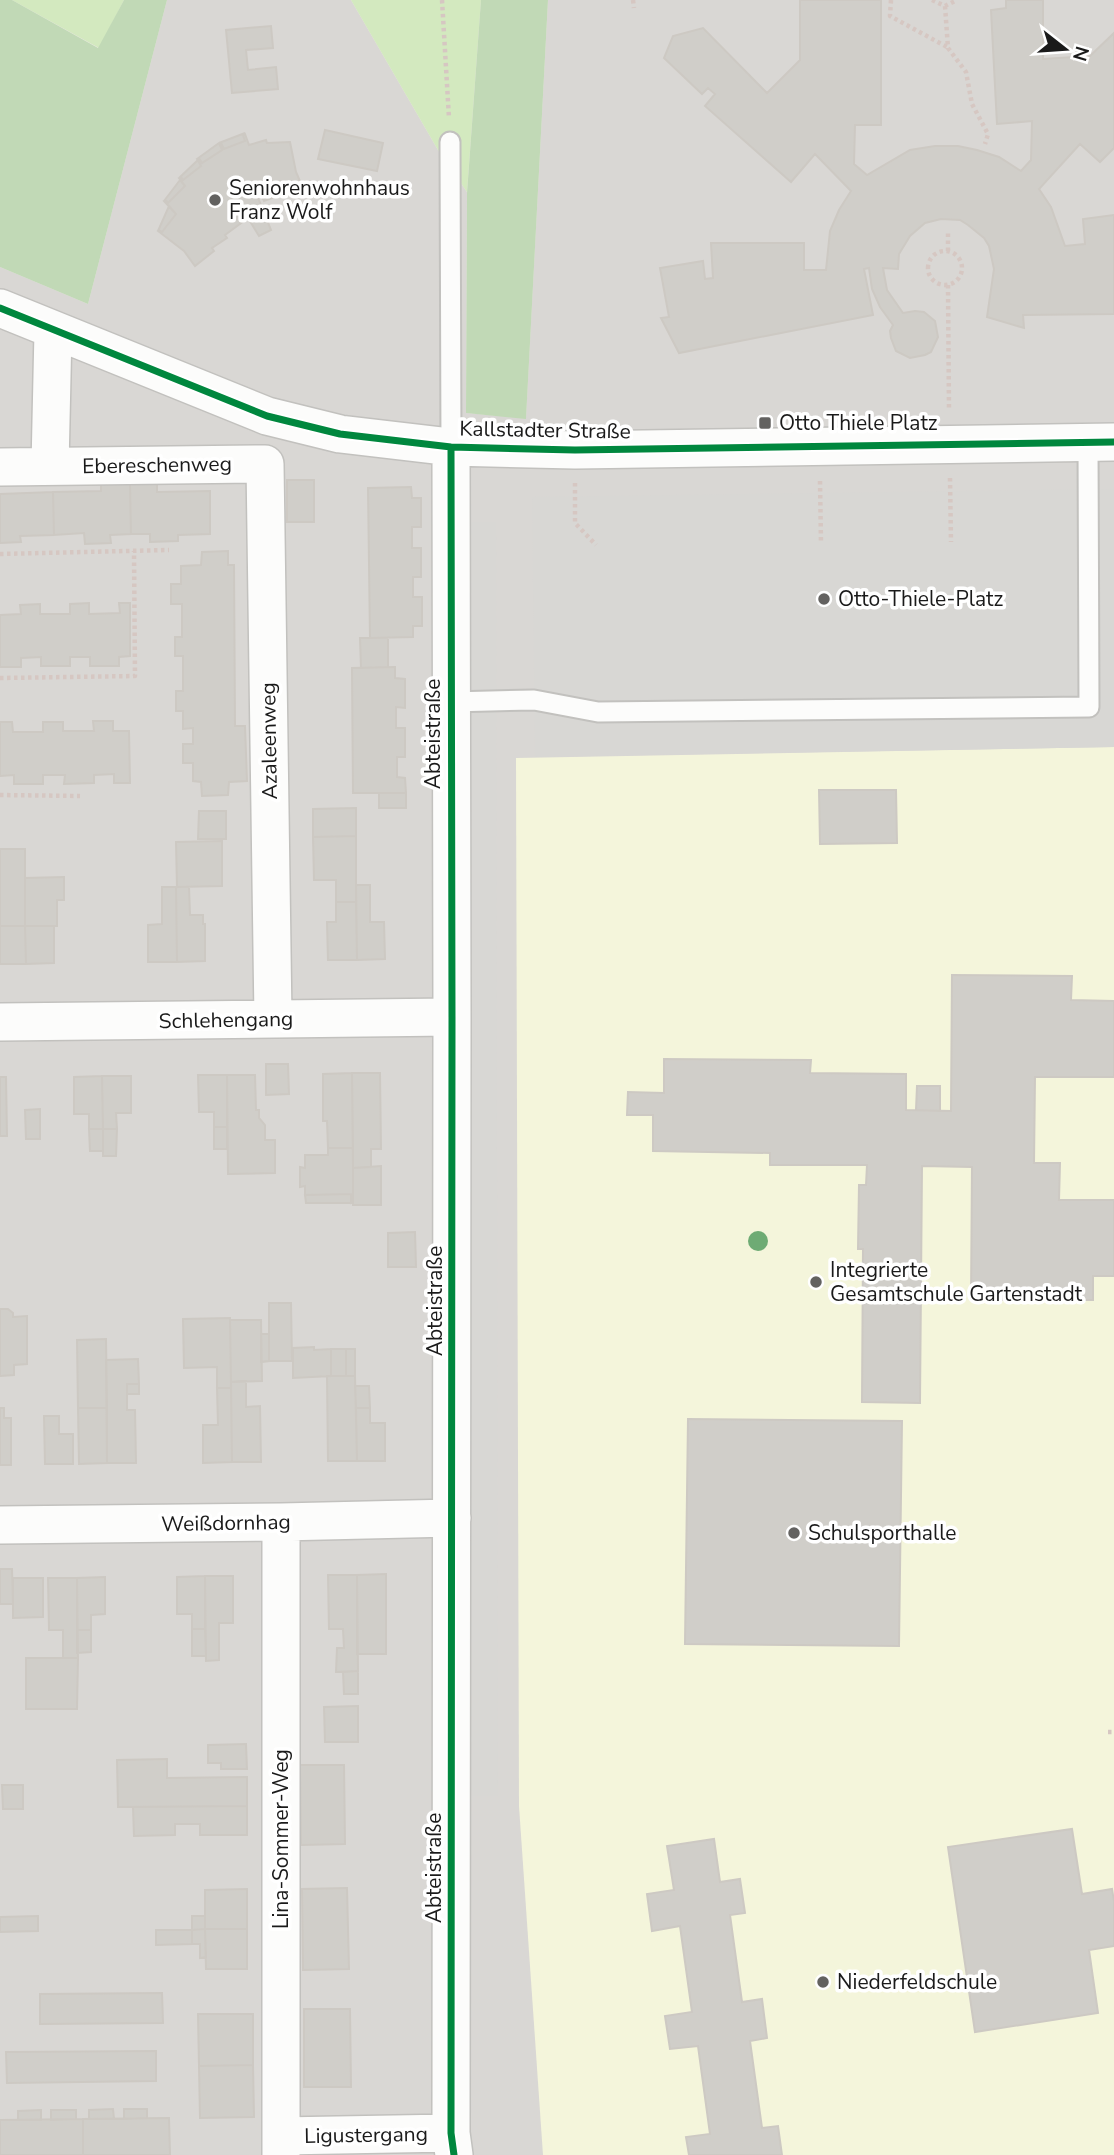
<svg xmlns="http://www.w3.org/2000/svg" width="1114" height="2155" font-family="'Nunito Sans',sans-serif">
	<rect width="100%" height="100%" fill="#eae8e2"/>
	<path fill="#d9d7d4" d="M167,0H351L438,150L467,192L466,413L526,418L548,0H1114V2155H0V267L88,304Z"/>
	<path fill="#f4f5db" d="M1114,747V2155H543L519,1806L516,758Z"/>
	<path fill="#d3e9bf" d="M12,0H124L99,48Z
		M351,0H481L467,192L438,150Z"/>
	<path fill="#c1d9b6" d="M0,0H12L98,48L124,0H167L88,304L0,267Z
		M481,0H548L526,419L466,413L467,193Z"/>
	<path fill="#d8d7d4" d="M1114,489V747L535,757L532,497Z
		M450,522H496L498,1796H452Z"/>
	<path fill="#d0cec9" stroke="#cdc9c3" stroke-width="2" d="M800,0H881V125H855L854,164L867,175L910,150L935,146H958L977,150L999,157L1021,171L1031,160L1032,121L997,124L991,10L1006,8V0H1043V59L1090,56L1114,33V148L1100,162L1080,144L1039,189L1051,207L1065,246L1085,244L1083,219L1114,215V314L1023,315L1024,328L987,317L994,269L989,246L984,238L968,225L960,220L941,219L925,223L910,236L899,254L898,269L883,268L887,290L903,313L915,311L924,312L935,321L938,337L931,352L925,355L910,358L896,351L891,338L890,331L893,325L880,307L872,289L869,268L864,269L873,315L679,353L661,318L669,317L660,268L703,261L705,279L713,278L711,243H804V270H826L830,231L839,210L851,191L815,154L791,182L705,106L715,94L708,88L702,94L664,58L673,36L703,28L767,93L800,60Z
		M271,26L273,48L246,50L248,70L276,67L278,89L232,93L226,30Z
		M325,130L383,143L377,171L318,159Z
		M245,133L243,135L245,141L224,149L221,143H219Z
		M245,134L249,145L266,140L267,143L290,142L296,172L303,188L282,197L280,195L264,201L260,192L256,193L271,230L259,236L248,218L225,235L227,238L212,248L214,251L195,266L184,251L158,231L159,230L162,232L176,214L164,201L166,200L168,203L185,186L179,178L181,177L183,180L201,166L197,159L199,158L202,163L222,150L220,144L221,143L224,149L245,141L243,135Z
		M219,143L222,150L202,163L199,158L197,159Z
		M198,160L201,166L183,180L181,177L179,178Z
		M180,180L185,186L168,203L166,200L164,201Z
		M169,206L176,214L162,232L159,230L158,231Z
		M287,480H314V522H287Z
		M157,483V492L210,491V534L178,535V541L150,542V534H131L130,484Z
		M101,484H130L131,534L110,535L111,543L85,544L84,533L54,535L53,492L101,491Z
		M411,487L412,498H421V527H412V548H421V577H413V597H422V626H413V637L370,638L368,488Z
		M53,492L54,535L20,536L21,542L0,543V494Z
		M228,551V565H234L235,726H245L247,781L229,782L228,795L202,796L201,782L193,781V763H183V744H193V728L183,729V711H176V691H183V656H175V637H182V604H171V584H181V566L201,565L202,552Z
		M89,603V614L120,613L119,603H130V656L119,657V666H90V657H70V666H41V657L21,658V667H0V615L21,614L20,605L40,604V614H70V604Z
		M360,638H388V667L361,668Z
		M395,667V678L405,679V708L396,707V728H405V757H397V777L405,778L406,793H353L352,668Z
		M93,721H113V731H129L130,783H114V774L94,775V783L64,784L65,775H43V784H14V775L0,776V722H12L13,732H43V722H63V731H94Z
		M819,790H896L897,843L820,844Z
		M379,793H406V808H379Z
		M356,808V836L313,837V809Z
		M199,811H226V839H198Z
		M356,836V902H336V880H314L313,837Z
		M222,841V886L177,887L176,842Z
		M0,849H25V926H0Z
		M64,877V900H57V926H25V878Z
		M356,885H370V922H384L385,959L357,960Z
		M162,887H176L177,962H148V925L162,924Z
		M176,887H189L190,915H203V924H205V961L177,962Z
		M336,902H356L357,960H328L327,922H336Z
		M0,926H25L26,964H0Z
		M25,926H54V963L26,964Z
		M952,975L1072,976L1071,1000L1114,1001V1077H1035L1034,1163H1060L1059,1200H1114V1276H1093V1300H971L972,1167L922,1166L920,1403L862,1402L863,1249H858L859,1185H866L867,1165H770V1153L653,1151V1115H627L628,1092L664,1093V1059L811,1060L810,1073L906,1074V1110L951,1111Z
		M266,1064H288L289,1094L266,1095Z
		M352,1073L353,1148H328L327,1121H323V1074Z
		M352,1073H380L381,1149H371V1167L353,1168Z
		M198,1075H227V1127H214V1112H199Z
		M227,1075H255L256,1110H259V1118L265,1125V1140H275V1173L228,1174Z
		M102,1076L103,1129H89V1114H74V1077Z
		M102,1076H131V1113H116L117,1129H103Z
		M0,1077H6L7,1136H0Z
		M917,1086H940V1111L916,1110Z
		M40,1109V1139H26L25,1110Z
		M214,1127H227V1149H214Z
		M89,1129H103V1151H90Z
		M103,1129H117L116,1156H103Z
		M328,1148H353V1202L351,1203V1194L305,1195V1186L300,1187V1167L305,1168V1155H328Z
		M381,1166V1205H353V1168Z
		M351,1194V1203H306L305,1195Z
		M415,1232L416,1267H388V1233Z
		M269,1303H291L292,1361H269Z
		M0,1309H8L13,1313V1317L27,1316V1364L14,1365V1375L0,1376Z
		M230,1318L231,1388H217V1367L184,1368L183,1319Z
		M230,1320H261L262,1381L231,1382Z
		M261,1334H269V1361L261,1362Z
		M106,1339L107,1408H78L77,1340Z
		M314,1347V1350L331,1349V1376L293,1378V1348Z
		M331,1349H346V1376H331Z
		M346,1349H355V1376H346Z
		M138,1359L139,1384H127V1410H135L136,1463H107L106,1360Z
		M327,1376H355L357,1461H328Z
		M246,1381V1407L260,1406L261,1462H232L231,1382Z
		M127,1384H139V1394H127Z
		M355,1386H369L370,1408H356Z
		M217,1388H231L232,1462L203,1463V1425H218Z
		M0,1408H4V1418H11V1465H0Z
		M78,1408H107V1463L79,1464Z
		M356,1408H370V1423H385V1461H357Z
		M44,1416H59V1434H73V1464H45Z
		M688,1419L902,1421L899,1646L685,1644Z
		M0,1569H12L13,1604H0Z
		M386,1574V1654H357V1575Z
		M328,1575H357L358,1671L336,1672L337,1648H344L343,1629H329Z
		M205,1576H233V1623H219V1660L206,1661Z
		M205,1576V1629H192V1614H177V1577Z
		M105,1577V1614L91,1615V1630H77V1578Z
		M13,1578H43V1617L13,1618Z
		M48,1578H77L78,1658H63V1630H49Z
		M192,1629H205L206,1656H192Z
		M77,1630H91V1652L77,1653Z
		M26,1658H78L77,1709H26Z
		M358,1671V1694H344L343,1672Z
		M358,1706V1742H325L324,1707Z
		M246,1744L247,1769H221V1763H208V1745Z
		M167,1759V1778L247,1777V1806L118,1807L117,1760Z
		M300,1765H344L345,1844L301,1845Z
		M2,1785H23V1809H3Z
		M247,1806V1835H200V1824H175V1835L134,1836L133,1807Z
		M1072,1829L1082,1894L1112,1889L1114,1901V1946L1089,1950L1098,2013L975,2032L948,1847Z
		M714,1839L720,1882L740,1879L745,1913L730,1915L742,2002L762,1999L767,2038L750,2041L762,2128L778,2126L782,2155H689L686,2137L710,2134L698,2046L670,2049L665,2016L692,2012L680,1926L652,1931L647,1894L674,1890L667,1846Z
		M347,1888L349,1969L303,1970L302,1889Z
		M247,1889V1929H205V1890Z
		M38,1916V1931L0,1932V1917Z
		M192,1916H205V1929L192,1930Z
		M205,1929H247V1969H206Z
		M205,1929L206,1957L200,1958V1944H192V1930Z
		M156,1930H192V1944L156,1945Z
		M162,1993L163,2023L40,2024V1994Z
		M304,2009H350L351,2087H304Z
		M198,2014H253V2065L199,2066Z
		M156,2051V2081L7,2083L6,2052Z
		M253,2065L254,2117L200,2118L199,2066Z
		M113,2109L114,2119H89V2110Z
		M124,2109H147V2118L124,2119Z
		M41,2110V2120H18V2111Z
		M51,2110H76V2119L51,2120Z
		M169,2118L170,2155H83V2119Z
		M83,2119V2155H0V2120Z"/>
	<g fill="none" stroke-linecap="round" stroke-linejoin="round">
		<defs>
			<path id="service" d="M450,142L451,447
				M450,702L534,700L598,712L1089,707L1088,443"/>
			<path id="minor" d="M0,308L267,416L340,434L451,447L575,450L1114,442
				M451,447L452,1017L451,2133L454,2155
				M50,466L53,331
				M0,467L265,464L273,1019
				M0,1022L452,1017
				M0,1525L281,1522L452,1518
				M281,2136L451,2133
				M281,2155V1522"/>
		</defs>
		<use href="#service" stroke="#c2c1be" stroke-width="23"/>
		<use href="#minor" stroke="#c2c1be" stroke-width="40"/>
		<path stroke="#d6c7c2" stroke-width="4.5" stroke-dasharray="3.5 3.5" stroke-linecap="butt" d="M442,0L449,118
			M633,0L634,8
			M891,0L890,16L947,47
			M932,0L945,6L957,0
			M945,6L948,48L966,72L972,104L988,134L985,144
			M948,251V232
			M928 268a17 17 0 1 1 34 0a17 17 0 1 1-34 0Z
			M948,285L949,410
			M950,478L951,542
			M820,481L821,543
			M575,483V523L596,545
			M0,554L169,550
			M0,678L135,676L134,551
			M0,795L80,796
			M1108,1732H1114"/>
		<use href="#service" stroke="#fcfcfb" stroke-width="19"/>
		<use href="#minor" stroke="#fcfcfb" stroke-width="37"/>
		<defs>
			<path id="cycleway" d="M0,308L267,416L340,434L451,447L575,450L1114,442
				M451,447L452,1017L451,2133L454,2155"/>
		</defs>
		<use href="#cycleway" stroke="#fff" stroke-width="11"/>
		<use href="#cycleway" stroke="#00873e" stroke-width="7"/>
	</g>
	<circle fill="#6eab74" cx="758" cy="1241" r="10"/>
	<g fill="#636260" stroke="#fff" stroke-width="2.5">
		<circle cx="215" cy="200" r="7"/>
		<rect x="758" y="416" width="14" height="14" rx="3.5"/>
		<circle cx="824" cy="599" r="7"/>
		<circle cx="816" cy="1282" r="7"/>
		<circle cx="794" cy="1533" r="7"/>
		<circle cx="823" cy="1982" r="7"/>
	</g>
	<g text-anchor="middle" stroke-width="7" stroke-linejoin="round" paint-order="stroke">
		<g font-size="21" fill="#1a1a1a" stroke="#fff" text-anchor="start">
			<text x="229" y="195">Seniorenwohnhaus<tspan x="229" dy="24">Franz Wolf</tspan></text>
			<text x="779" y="430">Otto Thiele Platz</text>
			<text x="838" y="606">Otto-Thiele-Platz</text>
			<text x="830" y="1277">Integrierte<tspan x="830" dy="24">Gesamtschule Gartenstadt</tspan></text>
			<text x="808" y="1540">Schulsporthalle</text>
			<text x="837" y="1989">Niederfeldschule</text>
		</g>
		<g font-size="21" fill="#1a1a1a" stroke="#fff">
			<text transform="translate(545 430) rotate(1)" y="7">Kallstadter Straße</text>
			<text transform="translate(157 465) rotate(-1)" y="7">Ebereschenweg</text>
			<text transform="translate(433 734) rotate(-90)" y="7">Abteistraße</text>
			<text transform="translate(269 741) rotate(-91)" y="7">Azaleenweg</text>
			<text transform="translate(226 1020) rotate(-1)" y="7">Schlehengang</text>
			<text transform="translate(435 1301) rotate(-90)" y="7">Abteistraße</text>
			<text transform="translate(226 1523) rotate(-1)" y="7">Weißdornhag</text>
			<text transform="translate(281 1839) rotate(-90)" y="7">Lina-Sommer-Weg</text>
			<text transform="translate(434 1868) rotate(-90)" y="7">Abteistraße</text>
			<text transform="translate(366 2135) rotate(-1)" y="7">Ligustergang</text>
		</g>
	</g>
	<g transform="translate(1065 49) rotate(107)" stroke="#ffffff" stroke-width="5" paint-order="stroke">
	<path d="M0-5L12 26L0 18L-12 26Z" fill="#1a1a1a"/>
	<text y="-10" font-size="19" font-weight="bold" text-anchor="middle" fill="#1a1a1a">N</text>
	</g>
</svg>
